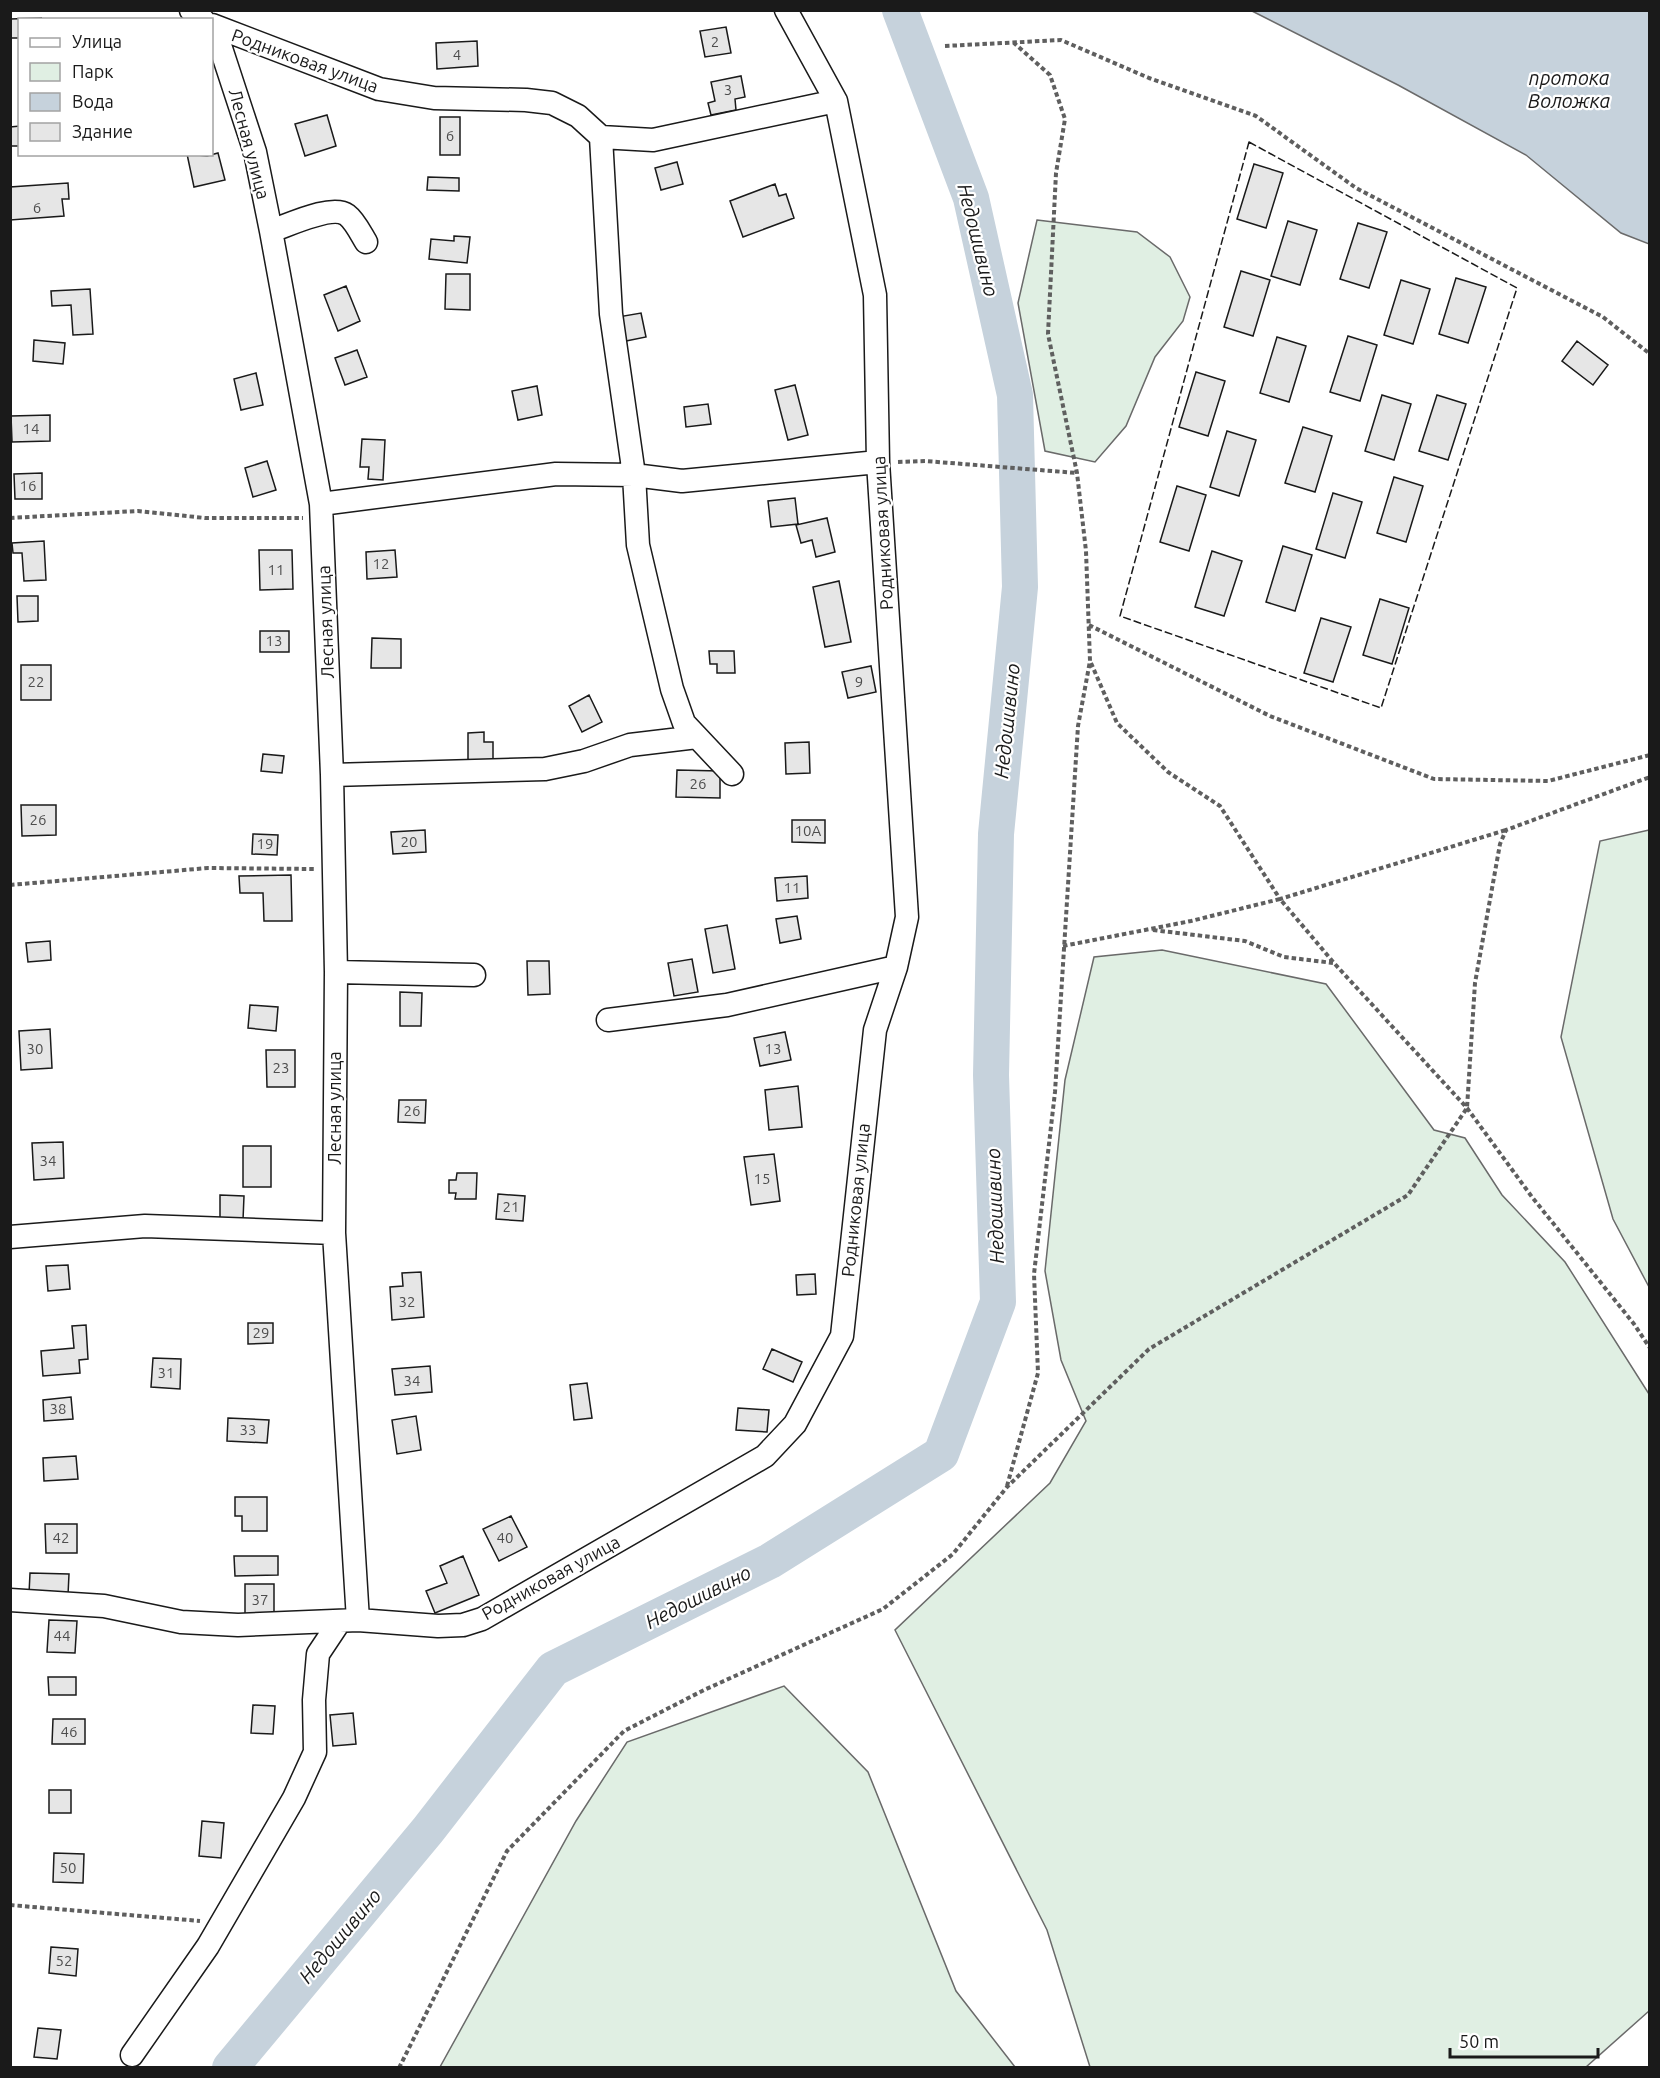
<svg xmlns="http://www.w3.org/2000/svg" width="1660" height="2078" font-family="Ubuntu,sans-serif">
	<rect width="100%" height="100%" fill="#fff"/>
	<path fill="#e0efe3" stroke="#6a6a6a" stroke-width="1.5" d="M1037,220L1137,232L1170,257L1190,297L1183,321L1155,357L1126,426L1095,462L1045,451L1018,303Z
		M1649,830H1650L1649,1287L1613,1219L1561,1037L1600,841Z
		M1162,950L1326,984L1434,1130L1465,1138L1502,1195L1565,1262L1649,1394V2011L1586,2067H1090L1047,1930L895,1630L1050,1483L1086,1421L1061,1360L1045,1271L1065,1080L1094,957Z
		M784,1686L868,1772L956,1991L1015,2067H440L576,1821L627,1742Z"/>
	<path fill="#c6d2dc" stroke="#6a6a6a" stroke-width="1.5" d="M1252,11H1649V244L1621,233L1526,155L1398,85Z"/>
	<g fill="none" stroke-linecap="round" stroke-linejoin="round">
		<path stroke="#c6d2dc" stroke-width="36" d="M230,2068L428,1830L553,1669L770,1561L941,1454L998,1302L991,1075L996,834L1020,587L1015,395L971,198L900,10"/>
	</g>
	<path fill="#e6e6e6" stroke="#1a1a1a" stroke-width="1.5" d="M42,18L20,20V38H10V19Z
		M726,27L731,53L705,57L700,31Z
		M477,41L478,66L437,69L436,43Z
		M741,76L745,97L735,99L736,110L711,115L708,103L715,101L711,82Z
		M327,115L336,146L305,156L295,124Z
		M440,117H460V155H440Z
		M20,126V146H10V127Z
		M218,153L225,180L194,187L187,154L207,156Z
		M677,162L683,184L661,190L655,168Z
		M1254,164L1283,173L1266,228L1237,219Z
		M428,177L459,178V191L427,190Z
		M68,183L69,199H62L64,216L10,220V187Z
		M775,184L779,196L786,194L794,218L743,237L730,201Z
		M1288,221L1317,230L1300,285L1271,276Z
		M1358,223L1387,232L1369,288L1340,279Z
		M454,236L470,237L467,263L429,259L431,239L454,241Z
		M1241,271L1270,280L1253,336L1224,327Z
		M446,274H470V310L445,309Z
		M1456,278L1486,287L1468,343L1439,334Z
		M1401,280L1430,289L1413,344L1384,335Z
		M346,286L360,321L338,331L324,295Z
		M90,289L93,334L73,335L71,305L52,306L51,291Z
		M641,313L646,337L616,343L612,318Z
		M1348,336L1377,345L1360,401L1330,392Z
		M1277,337L1306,346L1289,402L1260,393Z
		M34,340L65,343L63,364L33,361Z
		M1577,341L1608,365L1593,385L1562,361Z
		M357,350L367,377L345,385L335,358Z
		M1196,372L1225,381L1208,436L1179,427Z
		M256,373L263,405L241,410L234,379Z
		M795,385L808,435L788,440L775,390Z
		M537,386L542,415L518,420L512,391Z
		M1382,395L1411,404L1394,460L1365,451Z
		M1437,395L1466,404L1448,460L1419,451Z
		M708,404L711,424L686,427L684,407Z
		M50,415V441L12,442L11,416Z
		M1303,427L1332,436L1315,492L1285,483Z
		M1227,431L1256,440L1239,496L1210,487Z
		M362,439L385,440L383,480L368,479L369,467H360Z
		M267,461L276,490L253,497L245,468Z
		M42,473V499H15L14,474Z
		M1394,477L1423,486L1406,542L1377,533Z
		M1177,486L1206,495L1189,551L1160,542Z
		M1333,493L1362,502L1345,558L1316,549Z
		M795,498L798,524L771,527L768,501Z
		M827,518L835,552L816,557L812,540L801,543L796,525Z
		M44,541L46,580L24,581L22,553H13L12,543Z
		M1283,546L1312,555L1295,611L1266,602Z
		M259,550H292L293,589L260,590Z
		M395,550L397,577L367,579L366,552Z
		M1212,551L1242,561L1224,616L1195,607Z
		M839,581L851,642L825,647L813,587Z
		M17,596H38V621L18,622Z
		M1380,599L1409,608L1392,664L1363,655Z
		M1321,618L1351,627L1333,682L1304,673Z
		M260,631H289V652H260Z
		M372,638L401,639V668H371Z
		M709,651H734L735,673H717V664H710Z
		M21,665H51V700H21Z
		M871,666L876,692L848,698L842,672Z
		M589,695L602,722L582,732L569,706Z
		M484,732V742H493V761H468V733Z
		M809,742L810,773L786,774L785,743Z
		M263,754L284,756L282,773L261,771Z
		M677,770L720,771V798L676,797Z
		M21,805H56V835L22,836Z
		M792,820H825V843L792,842Z
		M425,830L426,852L393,854L391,832Z
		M253,834L278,835L277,855L252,854Z
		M291,875L292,921H264L263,893H240L239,876Z
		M807,876L808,898L777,901L775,878Z
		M797,916L801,939L780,943L776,919Z
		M727,925L735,969L713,973L705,929Z
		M50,941L51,960L28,962L26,943Z
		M692,959L698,992L674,996L668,963Z
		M527,961H549L550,994L528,995Z
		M400,992L422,993L421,1026H400Z
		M250,1005L278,1007L276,1031L248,1028Z
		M50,1029L52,1068L21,1070L19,1031Z
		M785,1032L791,1060L760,1066L754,1038Z
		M266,1050H295V1087H267Z
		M798,1086L802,1127L769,1130L765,1090Z
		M399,1100H426L425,1123L398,1122Z
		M63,1142L64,1178L34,1180L32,1143Z
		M243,1146H271V1187H243Z
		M774,1154L780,1201L751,1205L744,1157Z
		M457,1173H477L476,1199H455L456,1193H449V1180H456Z
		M498,1194L525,1196L523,1221L496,1219Z
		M220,1195L244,1196L243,1220L220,1219Z
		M68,1265L70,1289L48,1291L46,1266Z
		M421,1272L424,1317L392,1320L390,1287L403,1286L402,1273Z
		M815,1274L816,1294L797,1295L796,1275Z
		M248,1323H273V1343L248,1344Z
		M86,1325L88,1359L79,1360L80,1373L43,1376L41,1351L74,1348L72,1326Z
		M772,1349L802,1362L793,1382L763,1369Z
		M153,1358L181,1359L180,1389L151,1387Z
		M430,1366L432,1392L395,1395L392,1369Z
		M587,1383L592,1418L574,1420L570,1385Z
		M71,1397L73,1419L44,1421L43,1400Z
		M738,1408L769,1410L767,1432L736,1430Z
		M416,1416L421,1450L397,1454L392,1420Z
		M228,1418L269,1420L267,1443L227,1441Z
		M76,1456L78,1479L44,1481L43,1458Z
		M235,1497H267V1531H242V1516H235Z
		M511,1516L527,1547L499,1561L483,1529Z
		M45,1524H77V1553H46Z
		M234,1556H278V1575L235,1576Z
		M463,1556L479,1595L435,1613L426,1591L447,1583L440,1566Z
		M30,1573L69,1574L68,1595L29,1594Z
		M245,1584H274V1616H245Z
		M49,1620L77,1621L75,1653L47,1652Z
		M48,1677H76V1695H49Z
		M253,1705L275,1706L273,1734L251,1733Z
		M353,1713L356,1744L333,1746L330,1715Z
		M53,1719H85V1744H52Z
		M49,1790H71V1813H49Z
		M202,1821L224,1823L221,1858L199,1856Z
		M54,1853L84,1854L83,1883L53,1882Z
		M51,1947L78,1949L76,1976L49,1973Z
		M38,2028L61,2030L57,2059L34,2057Z"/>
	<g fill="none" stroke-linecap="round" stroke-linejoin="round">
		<defs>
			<path id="minor" d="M191,10L203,20
				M212,25L379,89L434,98L526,100L552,103L578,116L601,137L653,140L836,101
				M214,27L255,152L271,231L321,504L332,775L336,972L334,1233L358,1620
				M601,137L611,314L634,475L638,545L672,689L684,723L732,774
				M271,231C289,225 332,204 347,215C355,221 361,234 366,242
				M321,504L556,474L634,475L682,481L878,462
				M332,775L545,769L584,761L630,745L697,737
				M336,972L474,975
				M608,1020L727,1005L896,967
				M10,1237L145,1226L334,1233
				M10,1600L104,1606L181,1622L238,1625L358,1620L438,1626L463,1625L482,1619L765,1456L795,1424L842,1336L875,1030L896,967L907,917L878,462L875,295L836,101L786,10
				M132,2055L208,1946L294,1798L315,1752L314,1700L318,1654L340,1621"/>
		</defs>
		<use href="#minor" stroke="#1a1a1a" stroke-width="25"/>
		<path stroke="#5f5f5f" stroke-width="4" stroke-dasharray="4.5 3" stroke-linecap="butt" d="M945,46L1061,40L1149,78L1256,116L1356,188L1603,317L1650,354
			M898,462L925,461L1077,473
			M10,518L138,511L205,518H303
			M1089,625L1270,716L1434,779L1548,781L1650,755
			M1091,663L1117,723L1168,772L1220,806L1280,899L1506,830
			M10,885L208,868L315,869
			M1153,930L1245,941L1284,957L1333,963
			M1063,946L1191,921L1280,899L1334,963L1467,1108L1532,1197L1634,1324L1650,1348
			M1007,1486L1038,1373L1034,1274L1055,1092L1078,726L1090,661L1086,551L1077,473L1048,334L1056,173L1065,119L1050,75L1014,43
			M10,1905L200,1921
			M399,2068L507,1851L624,1731L704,1690L883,1609L953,1554L1007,1487L1149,1349L1408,1195L1467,1108L1475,983L1500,844L1506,830L1650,777"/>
		<use href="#minor" stroke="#fff" stroke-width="22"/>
		<path stroke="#1a1a1a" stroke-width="1.5" stroke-dasharray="8 3" stroke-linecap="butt" d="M1249,142L1517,288L1381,708L1120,616Z"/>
	</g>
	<g text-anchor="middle" stroke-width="4.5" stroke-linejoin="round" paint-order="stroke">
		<g font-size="15" fill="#4d4d4d">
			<text x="715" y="47">2</text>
			<text x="457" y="60">4</text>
			<text x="728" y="95">3</text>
			<text x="450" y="141">6</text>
			<text x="37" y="213">6</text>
			<text x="31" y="434">14</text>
			<text x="28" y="491">16</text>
			<text x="381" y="569">12</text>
			<text x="276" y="575">11</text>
			<text x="274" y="646">13</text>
			<text x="36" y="687">22</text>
			<text x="859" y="687">9</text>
			<text x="698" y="789">26</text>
			<text x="38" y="825">26</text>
			<text x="808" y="836">10А</text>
			<text x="409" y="847">20</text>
			<text x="265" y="849">19</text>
			<text x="792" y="893">11</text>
			<text x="35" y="1054">30</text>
			<text x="773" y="1054">13</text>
			<text x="281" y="1073">23</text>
			<text x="412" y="1116">26</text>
			<text x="48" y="1166">34</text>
			<text x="762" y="1184">15</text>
			<text x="511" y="1212">21</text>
			<text x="407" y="1307">32</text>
			<text x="261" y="1338">29</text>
			<text x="166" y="1378">31</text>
			<text x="412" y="1386">34</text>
			<text x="58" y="1414">38</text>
			<text x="248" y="1435">33</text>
			<text x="61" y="1543">42</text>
			<text x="505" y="1543">40</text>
			<text x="260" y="1605">37</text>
			<text x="62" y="1641">44</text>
			<text x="69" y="1737">46</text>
			<text x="68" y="1873">50</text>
			<text x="64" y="1966">52</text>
		</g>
		<g font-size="18" fill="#1a1a1a" stroke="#fff">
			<text transform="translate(305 61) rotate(20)" y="6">Родниковая улица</text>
			<text transform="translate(249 144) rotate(75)" y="6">Лесная улица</text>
			<text transform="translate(883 533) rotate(-93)" y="6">Родниковая улица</text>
			<text transform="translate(326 622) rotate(-92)" y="6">Лесная улица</text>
			<text transform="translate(335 1108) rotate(-90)" y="6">Лесная улица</text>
			<text transform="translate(856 1200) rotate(-84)" y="6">Родниковая улица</text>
			<text transform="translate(551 1578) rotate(-29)" y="6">Родниковая улица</text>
		</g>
		<g font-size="20" font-style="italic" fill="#1a1a1a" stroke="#fff">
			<text x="1569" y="85">протока<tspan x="1569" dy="23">Воложка</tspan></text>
			<text transform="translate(978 240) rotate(76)" y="7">Недошивино</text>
			<text transform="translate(1007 721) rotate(-84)" y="7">Недошивино</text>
			<text transform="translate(995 1206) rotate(-92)" y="7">Недошивино</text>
			<text transform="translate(698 1597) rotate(-27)" y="7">Недошивино</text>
			<text transform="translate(340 1936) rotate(-50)" y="7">Недошивино</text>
		</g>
	</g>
	<rect width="1660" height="2078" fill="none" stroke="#1a1a1a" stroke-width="24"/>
	<rect x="18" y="18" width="195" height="138" fill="#ffffff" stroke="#a3a3a3" stroke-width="1.5"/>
	<rect x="30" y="38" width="30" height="9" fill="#ffffff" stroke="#a3a3a3" stroke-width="1.5"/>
	<text x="72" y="48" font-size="18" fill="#1a1a1a">Улица</text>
	<rect x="30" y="63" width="30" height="18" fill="#e0efe3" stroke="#a3a3a3" stroke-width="1.5"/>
	<text x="72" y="78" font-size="18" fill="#1a1a1a">Парк</text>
	<rect x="30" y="93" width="30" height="18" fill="#c6d2dc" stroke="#a3a3a3" stroke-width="1.5"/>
	<text x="72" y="108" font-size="18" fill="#1a1a1a">Вода</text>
	<rect x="30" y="123" width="30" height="18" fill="#e6e6e6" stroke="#a3a3a3" stroke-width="1.5"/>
	<text x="72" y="138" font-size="18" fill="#1a1a1a">Здание</text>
	<path d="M1450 2048v9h148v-9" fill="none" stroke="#1a1a1a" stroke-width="3"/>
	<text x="1459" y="2048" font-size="18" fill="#1a1a1a" stroke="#ffffff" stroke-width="4.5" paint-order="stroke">50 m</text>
</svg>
